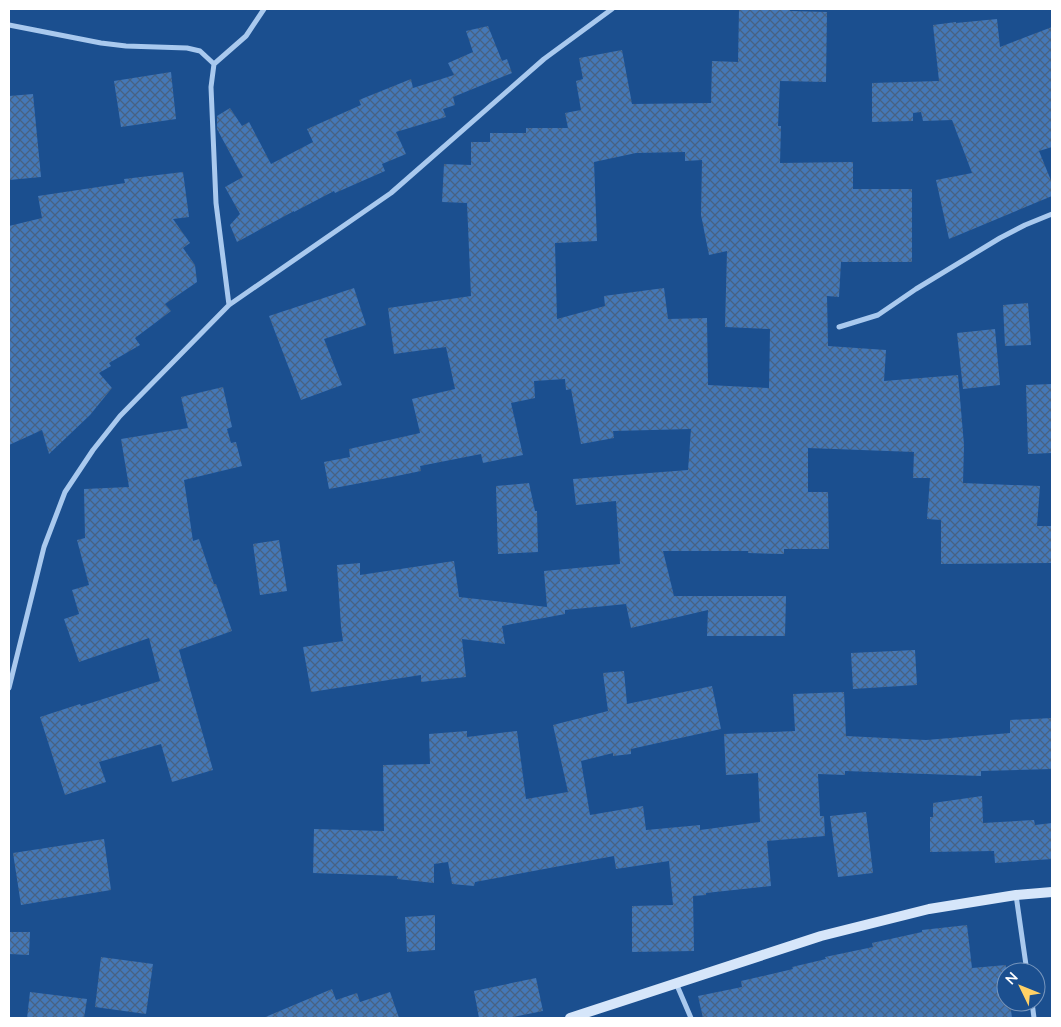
<svg xmlns="http://www.w3.org/2000/svg" width="1061" height="1027" font-family="Mulish,sans-serif">
	<defs>
		<pattern id="building-cross-hatch" width="8" height="8" patternUnits="userSpaceOnUse" patternTransform="scale(1.25)"><rect width="8" height="8" fill="#4478b7"/><path d="M0 0l8 8M0 8l8-8" fill="none" stroke="#486282"/></pattern>
	</defs>
	<rect width="100%" height="100%" fill="#1b4f8f"/>
	<path fill="url(#building-cross-hatch)" fill-rule="evenodd" d="M739,9H790V11L827,12L826,82L780,81L778,126H781L780,163L853,162V189H912V262H841L839,297L827,296L828,346L886,350L884,381L958,375L964,445L963,483L1040,486L1037,526H1052V563L941,564V520L927,519L930,478H913L914,452L808,448V492H828L829,549H784V554L748,553V551H663L674,596H786L785,636H707L708,610L631,628L626,604L565,610V614L502,626L505,644L462,639L466,677L421,682V675L311,692L303,647L343,641L341,627L337,565L360,563V575L454,561L459,597L547,607L544,571L620,564L616,501L576,505L573,479L688,470L691,429L613,431L614,438L581,444L571,389L566,390L565,379L534,381L535,398L511,403L523,455L483,463L481,454L420,466L421,471L382,479L329,489L324,462L350,457L349,449L420,433L412,399L455,389L446,347L394,354L388,308L471,296L467,203L442,202L444,164L471,165V142H490V133H526V128H568L565,113L581,110L576,81L583,79L579,58L622,50L632,104L711,103L712,61L738,62ZM685,152V161L702,160L701,215L709,255L727,251L725,327L770,329L769,388L708,385L707,318L668,319L664,288L604,296L605,306L557,319L555,243L597,241L594,162L636,153Z
		M997,19L1000,47L1052,27V147L1039,151L1052,183V196L949,239L936,180L972,173L952,120L923,121L921,112L913,113V121L872,122V83L939,81L933,25L956,22V23Z
		M488,26L502,61L507,59L512,73L453,97L455,105L443,109L446,117L396,132L406,154L382,164L385,171L335,193L334,191L294,212V211L237,242L230,225L240,214L225,187L243,177L217,129V116L230,108L242,126L249,122L271,164L313,142L307,129L361,105L359,100L411,79L413,88L454,75L448,63L473,52L466,31Z
		M171,72L176,119L121,127L114,81Z
		M33,94L41,177L9,180V96Z
		M183,172L189,217L173,219L190,243L183,248L195,265L197,282L165,304L171,311L135,338L140,345L109,363L111,366L99,373L112,388L90,415L49,454L42,430L9,445V226L42,218L38,196L125,183L124,179Z
		M354,288L366,325L324,339L342,385L301,400L269,316Z
		M1028,303L1031,345L1005,346L1003,305Z
		M995,329L1000,385L963,389L957,333Z
		M1052,384V453L1028,454L1026,385Z
		M223,387L232,427L227,429L231,443L236,442L242,466L184,480L193,541L199,539L214,584H216L232,631L179,650L213,770L172,782L161,744L99,762L106,782L65,795L40,717L80,704L81,706L160,681L149,638L79,662L64,619L79,614L72,590L89,585L77,540L85,538L84,489L129,487L121,439L188,428L181,397Z
		M529,483L535,511H537L538,552L498,554L496,486Z
		M279,540L287,591L260,595L253,544Z
		M915,650L917,685L853,689L851,653Z
		M624,671L627,704L712,686L721,729L631,749V754L613,756V753L581,761L590,815L643,806L646,830L700,825V830L760,822L758,773L726,775L724,734L795,731L793,694L844,692L846,736L926,740L1010,733V720L1052,718V769L981,771V776L845,771V775L818,774L820,816H824L825,836L767,841L771,886L706,893V895L693,896L694,951L632,952V906L673,905L669,861L616,869L614,856L475,882L474,886L452,884L448,862L434,864V883L397,879L398,876L313,873L314,829L384,831L383,765L430,764L429,734L467,731V737L517,731L526,799L568,792L553,725L608,711L603,673Z
		M982,796L983,823L1034,820L1035,825L1052,823V859L995,863L994,851L930,852V817H933V803Z
		M866,812L873,873L838,877L830,816Z
		M104,839L111,890L21,905L13,853Z
		M435,915V950L407,952L405,917Z
		M967,925L972,968L1006,965V1002H1010L1012,1018H703L698,996L742,987L741,981L793,969L792,967L826,959L825,957L873,947L872,943L922,932V930Z
		M9,932H30L29,955L9,954Z
		M101,957L153,964L146,1014L95,1007Z
		M536,978L543,1011L508,1018H479L474,991Z
		M332,989L336,1000L357,993L360,1002L390,992L399,1018H263Z
		M30,992L87,999L84,1018H27Z"/>
	<g fill="none" stroke-linecap="round" stroke-linejoin="round">
		<path stroke="#a9c9ee" stroke-width="5" d="M9,25L101,43L126,46L187,48L200,51L214,64L211,87L216,203L229,305
			M214,64L246,36L264,9
			M839,327L878,315L916,289L1000,238L1025,225L1052,214
			M9,688L44,547L65,492L93,450L120,416L229,305L391,193L544,59L612,9
			M1016,895L1027,972
			M676,983L691,1018
			M1032,1002L1034,1018"/>
		<path stroke="#d6e6fa" stroke-width="10" d="M570,1018L821,936L929,909L1016,895L1052,892"/>
	</g>
	<rect width="1061" height="1027" fill="none" stroke="#ffffff" stroke-width="20"/>
	<g transform="translate(1021 987) rotate(313)"><circle r="24" fill="#1b4f8f" stroke="#7695bc"/>
	<path d="M0-4L9 19L0 12L-9 19Z" fill="#ffd166"/>
	<text y="-8" font-size="14" font-weight="bold" text-anchor="middle" fill="#ffffff">N</text>
	</g>
</svg>
